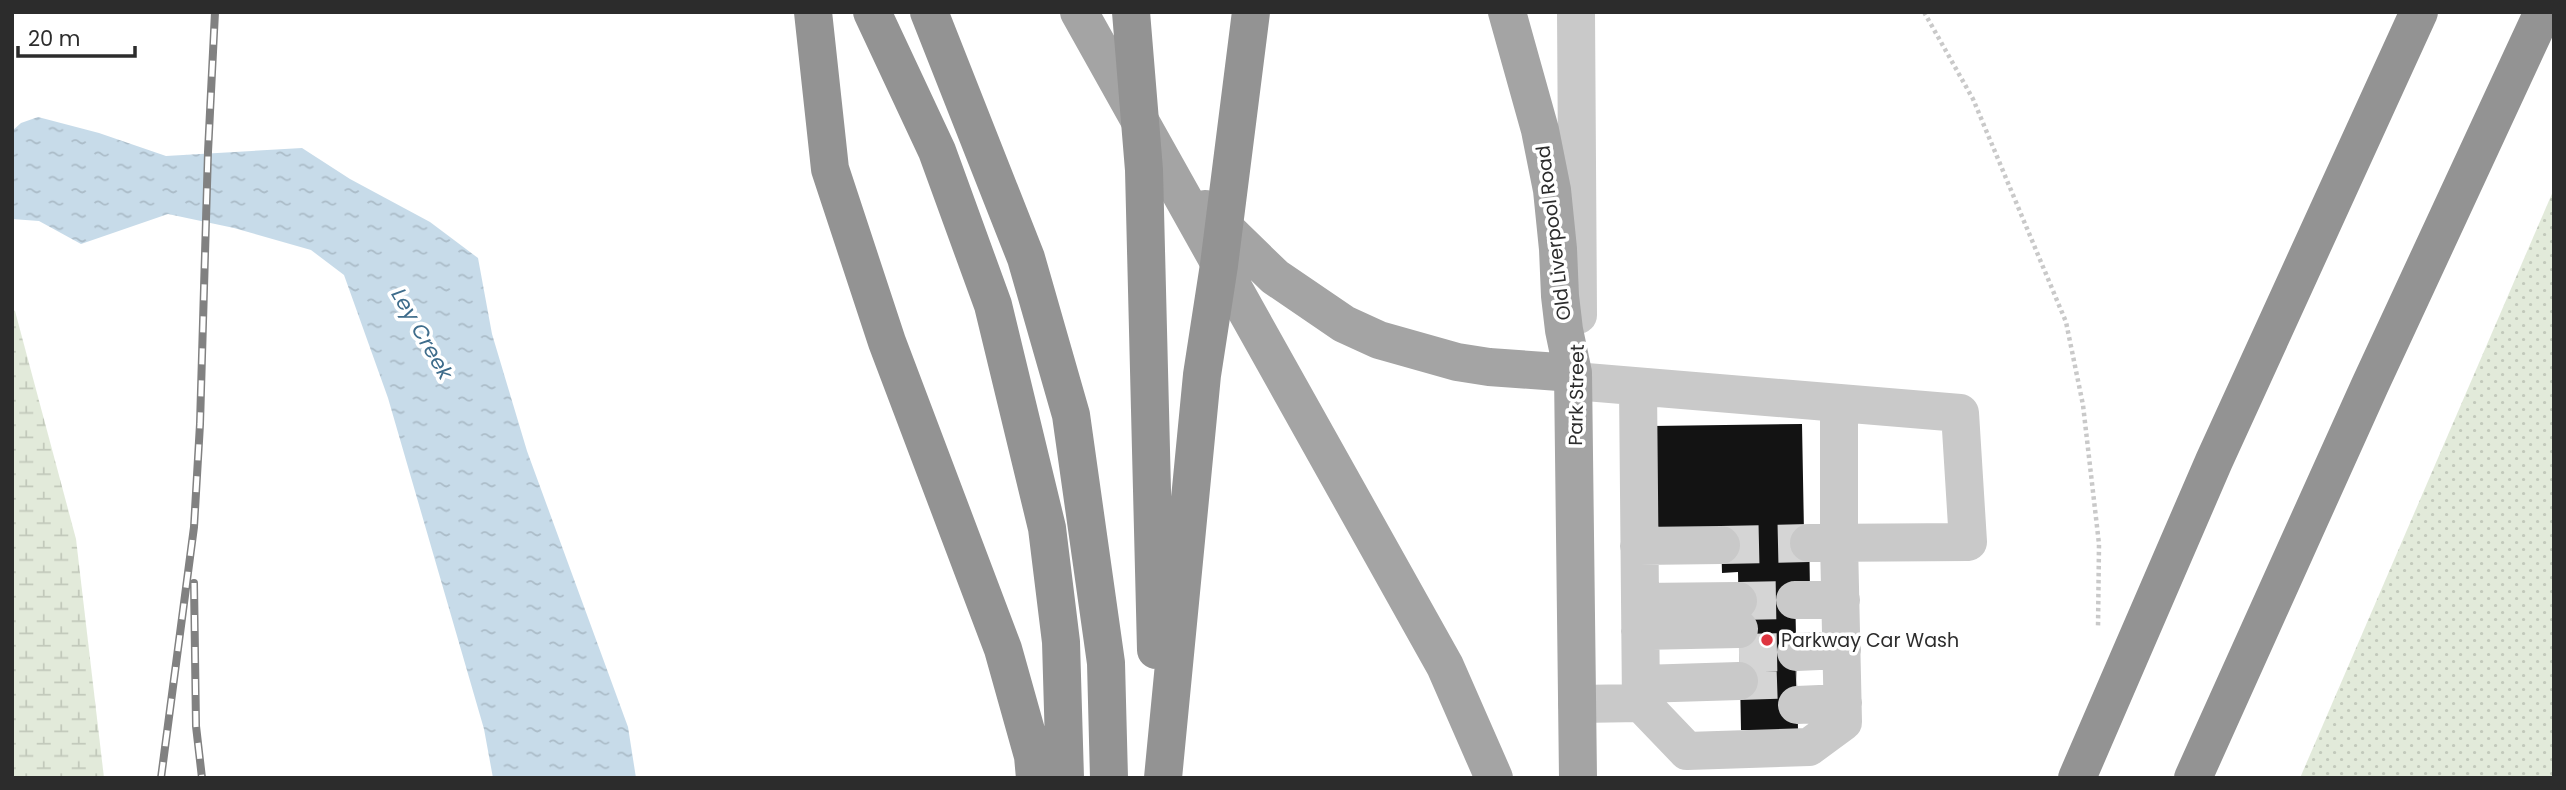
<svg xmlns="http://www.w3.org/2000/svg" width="2566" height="790" font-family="Poppins,sans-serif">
	<defs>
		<pattern id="grass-dots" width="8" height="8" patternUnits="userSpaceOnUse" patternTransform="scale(1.75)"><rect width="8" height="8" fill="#e2eada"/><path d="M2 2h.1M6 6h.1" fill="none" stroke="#c2c9bb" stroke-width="1.8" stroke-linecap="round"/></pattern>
		<pattern id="wetland-marsh" width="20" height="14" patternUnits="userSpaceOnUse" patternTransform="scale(1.75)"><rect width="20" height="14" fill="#e2eada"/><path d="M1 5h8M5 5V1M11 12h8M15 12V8" fill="none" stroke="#c2c9bb"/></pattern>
		<pattern id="water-ripples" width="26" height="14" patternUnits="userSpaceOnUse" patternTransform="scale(1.75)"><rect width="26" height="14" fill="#c7dbe9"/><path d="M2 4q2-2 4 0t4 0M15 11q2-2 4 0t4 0" fill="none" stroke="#abbcc8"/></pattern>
	</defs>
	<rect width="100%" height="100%" fill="#fff"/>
	<path fill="url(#grass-dots)" d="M2554,189V778H2300Z"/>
	<path fill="url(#wetland-marsh)" d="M12,309L15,311L76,539L104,778H12Z"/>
	<path fill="url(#water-ripples)" d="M38,117L99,133L166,156L302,148L350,179L430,222L478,258L492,334L527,451L628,727L636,778H493L484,729L388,398L344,275L311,250L234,228L168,214L81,244L39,221L12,219V131L21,123Z"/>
	<path fill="#131313" d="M1802,424L1804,532H1809L1810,590H1795L1798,730H1741L1738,572L1722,573L1721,533L1655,534L1652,426Z"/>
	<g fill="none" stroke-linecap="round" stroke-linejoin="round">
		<path stroke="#d5d5d5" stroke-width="38" stroke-dasharray="38 19" stroke-linecap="butt" d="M1721,545L1809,543
			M1738,601L1795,600
			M1739,653L1796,652
			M1739,681L1797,679"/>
		<path stroke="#c9c9c9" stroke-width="4.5" stroke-dasharray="3.5 3.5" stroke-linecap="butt" d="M1924,12L1973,99L2066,322L2083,405L2099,544L2098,628"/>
		<path stroke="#c9c9c9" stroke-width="38" d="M1576,12L1578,315
			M1574,381L1960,413L1968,542L1809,543
			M1639,546L1721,545
			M1795,600H1841
			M1640,602L1738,601
			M1640,631L1739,629
			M1796,652L1842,650
			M1641,684L1739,681
			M1641,703L1687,751L1809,747L1843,722L1839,543V403
			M1577,704L1641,703L1638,387
			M1797,705L1843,703"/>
		<path stroke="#a4a4a4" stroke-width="38" d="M1079,12L1445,666L1494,778
			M1507,12L1540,130L1552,190L1558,249L1560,296L1564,330L1573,373L1578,778
			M1205,209L1275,277L1344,324L1379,340L1457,362L1489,367L1573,373"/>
		<path stroke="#939393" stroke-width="38" d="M813,12L830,169L887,342L1003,649L1033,756L1035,778
			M872,12L937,151L993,305L1047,528L1061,642L1065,778
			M929,12L1026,258L1071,415L1106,663L1109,778
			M1131,12L1144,170L1156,650
			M1163,778L1202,375L1219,265L1251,12
			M2077,778L2214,461L2419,12
			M2193,778L2370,385L2543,12"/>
		<defs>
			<path id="rail" d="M194,583L196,726L202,778
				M161,778L194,527L200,424L208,152L215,12"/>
		</defs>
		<use href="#rail" stroke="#818181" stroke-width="8"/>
		<use href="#rail" stroke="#fff" stroke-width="5" stroke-dasharray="16" stroke-linecap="butt"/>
	</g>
	<circle fill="#de343f" stroke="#fff" stroke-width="2.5" cx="1767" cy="640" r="7"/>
	<g text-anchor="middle" stroke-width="7" stroke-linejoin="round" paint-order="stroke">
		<g font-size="19" fill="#2c2c2c" stroke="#fff">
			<text transform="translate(1553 233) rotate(-97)" y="7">Old Liverpool Road</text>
			<text transform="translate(1576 395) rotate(-89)" y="7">Park Street</text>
		</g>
		<g font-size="19" fill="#2c2c2c" stroke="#fff" text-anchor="start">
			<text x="1781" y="647">Parkway Car Wash</text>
		</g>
		<g font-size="21" font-style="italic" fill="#3e6c8b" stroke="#fff">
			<text transform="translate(422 334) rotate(60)" y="7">Ley Creek</text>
		</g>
	</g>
	<rect width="2566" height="790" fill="none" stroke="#2c2c2c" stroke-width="28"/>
	<path d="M18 46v10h117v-10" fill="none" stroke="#2c2c2c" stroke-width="3.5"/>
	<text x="28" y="46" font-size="21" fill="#2c2c2c" stroke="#ffffff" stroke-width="5" paint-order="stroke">20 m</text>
</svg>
